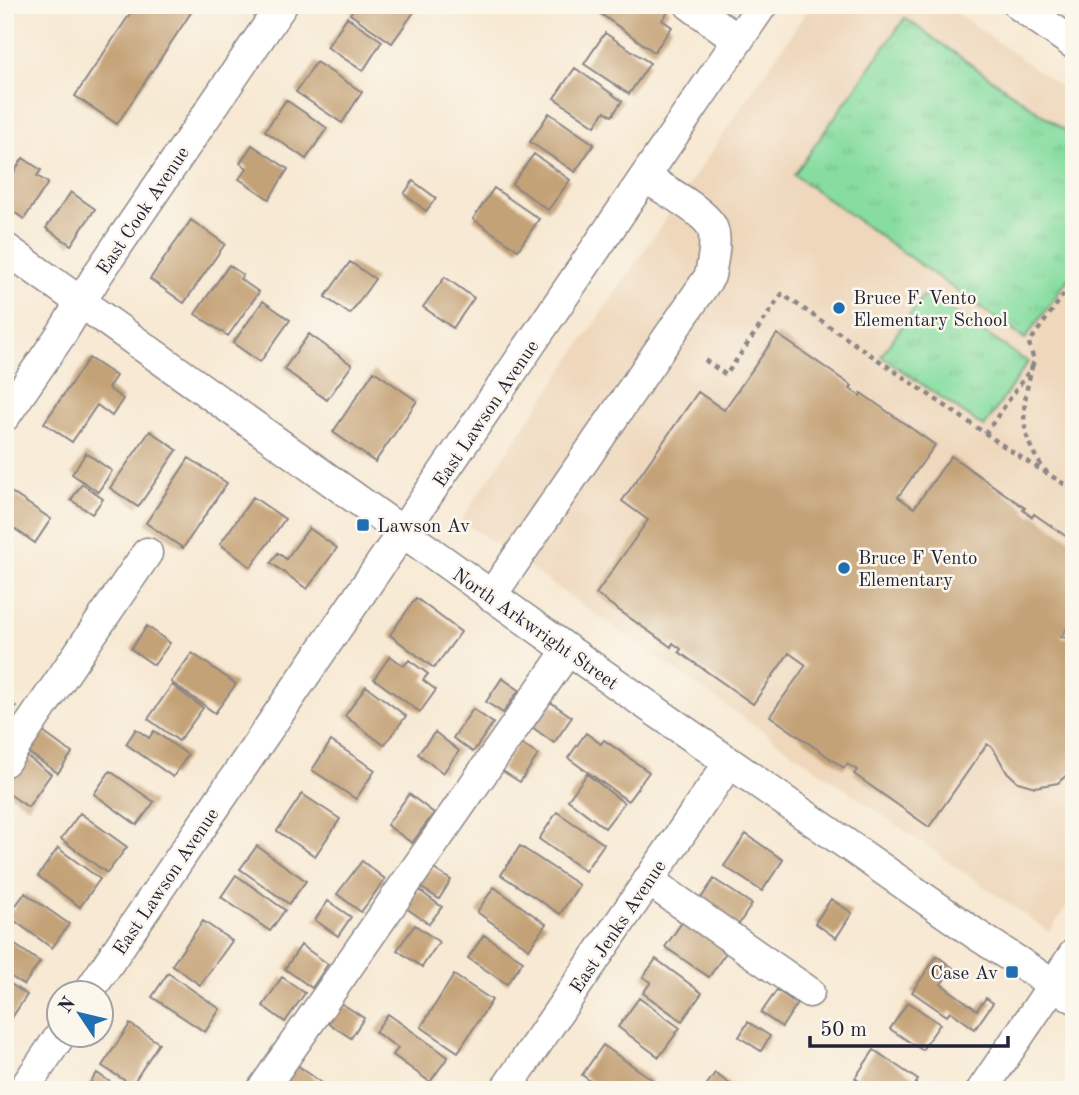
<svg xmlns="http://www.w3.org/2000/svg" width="1079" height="1095" font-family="'Old Standard TT',serif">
	<defs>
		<pattern id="grass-tufts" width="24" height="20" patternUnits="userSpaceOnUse" patternTransform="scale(1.75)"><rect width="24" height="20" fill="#87dda0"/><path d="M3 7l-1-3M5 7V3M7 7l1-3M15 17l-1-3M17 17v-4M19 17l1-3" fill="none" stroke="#74bd8b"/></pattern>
	</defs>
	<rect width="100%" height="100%" fill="#fbf7ec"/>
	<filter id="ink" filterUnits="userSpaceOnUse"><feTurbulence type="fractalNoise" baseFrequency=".0143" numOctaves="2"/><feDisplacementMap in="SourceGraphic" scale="14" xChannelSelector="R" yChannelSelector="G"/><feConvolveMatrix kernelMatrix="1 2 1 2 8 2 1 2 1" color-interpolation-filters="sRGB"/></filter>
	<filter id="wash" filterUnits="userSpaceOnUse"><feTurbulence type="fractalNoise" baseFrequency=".00686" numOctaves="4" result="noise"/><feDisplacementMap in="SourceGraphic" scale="28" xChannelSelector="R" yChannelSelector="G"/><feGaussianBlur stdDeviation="1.57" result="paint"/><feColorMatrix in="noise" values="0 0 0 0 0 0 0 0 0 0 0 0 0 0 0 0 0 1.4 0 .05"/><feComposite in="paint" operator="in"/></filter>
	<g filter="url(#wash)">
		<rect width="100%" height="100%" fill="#f7e9d3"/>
		<path fill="#eed7bb" d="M811,5H945L1074,96V895L1049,932L461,520Z"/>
		<path fill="url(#grass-tufts)" stroke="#54806e" stroke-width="2" d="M905,18L1074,137V271L1025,339L794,175Z
			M925,293L1028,362L984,427L881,356Z"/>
		<g id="blocks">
			<path fill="#c4a277" d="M136,5H196L117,124L75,96Z
				M356,5H404L414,12L392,43L350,14Z
				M597,5H663L670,10L662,20L672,27L654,52L594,9Z
				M347,17L382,41L363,71L327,47Z
				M605,33L650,63L629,94L584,64Z
				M316,62L362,92L342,123L296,92Z
				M575,68L622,101L612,116L605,111L595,126L554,98Z
				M286,100L327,128L306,159L265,131Z
				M549,113L594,144L575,172L530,142Z
				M252,145L288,169L269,199L239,179L247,168L240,163Z
				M534,154L570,180L548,210L512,184Z
				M23,158L41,170L37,176L48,183L24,219L5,206V186Z
				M413,181L436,198L426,211L404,194Z
				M494,188L539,219L518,250L473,219Z
				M71,192L95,209L71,245L46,228Z
				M191,220L225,244L184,303L150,279Z
				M350,262L375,279L350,314L325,297Z
				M229,265L243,275L240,279L259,292L228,336L195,314Z
				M445,277L474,298L453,328L423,307Z
				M263,301L290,320L260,362L233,343Z
				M309,334L352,365L327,400L284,369Z
				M777,334L852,386L850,389L860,396L861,393L935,445L898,497L914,508L951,456L1025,508L1023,510L1032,517L1034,514L1074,542V619L1061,637L1074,639V726L1070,735L1074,741V768L1058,783L1035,787L1018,782L1006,771L993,748L987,744L929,827L854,774L857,770L847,764L844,768L770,716L806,665L789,653L753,704L679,652L681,649L673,643L671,647L596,594L648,520L622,501L698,392L724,410Z
				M89,358L116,376L108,388L123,399L112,416L97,405L72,442L44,423Z
				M374,371L417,401L375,462L333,432Z
				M150,431L177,450L138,507L110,488Z
				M86,453L112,471L98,492L72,474Z
				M189,458L227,483L183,548L146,523Z
				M82,484L103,499L92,514L71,500Z
				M5,488L51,519L35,543L5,522Z
				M253,497L285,519L251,567L220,544Z
				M309,528L337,548L307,589L271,563L278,553L286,559Z
				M416,598L461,632L434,668L390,635Z
				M147,626L170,643L154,665L131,649Z
				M192,653L236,684L215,713L171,682Z
				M390,656L404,666L409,660L428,674L423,680L436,690L420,712L374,679Z
				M502,678L519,690L503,713L486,702Z
				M172,685L203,708L179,741L148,719Z
				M366,686L406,716L384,745L345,716Z
				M546,699L572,717L554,743L528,724Z
				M5,700L16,707L5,722Z
				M473,709L493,723L473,752L453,738Z
				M136,729L149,738L154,731L188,755L173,777L126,744Z
				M43,732L72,753L58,773L29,753Z
				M435,732L459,751L443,773L418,754Z
				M586,733L601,744L604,740L649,772L628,801L568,758Z
				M331,741L375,770L356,799L312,770Z
				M519,742L538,755L520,782L501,770Z
				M25,755L51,774L28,807L5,791V782Z
				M110,771L154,802L137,825L94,794Z
				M587,774L624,803L605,828L568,800Z
				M302,794L340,819L315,856L277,831Z
				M409,794L434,813L412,843L387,825Z
				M557,812L604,844L585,871L539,839Z
				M80,813L127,847L107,873L61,839Z
				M746,834L783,860L762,891L724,866Z
				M257,846L306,881L289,904L240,869Z
				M520,846L579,885L560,914L501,875Z
				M58,848L100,879L80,907L38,876Z
				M362,861L385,879L361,912L337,894Z
				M429,866L451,880L439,899L417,885Z
				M236,875L285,910L270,931L221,897Z
				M714,879L752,904L735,930L697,904Z
				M494,887L546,924L529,949L477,912Z
				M419,890L442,907L429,924L406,908Z
				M25,893L69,924L52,948L8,916Z
				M831,899L852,913L836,938L815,923Z
				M328,901L351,917L338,936L315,920Z
				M203,921L232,941L200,985L172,965Z
				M683,921L727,951L709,977L665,947Z
				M415,925L439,942L422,967L397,950Z
				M484,935L523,961L507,984L468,958Z
				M5,938L40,962L24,985L5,973Z
				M301,945L328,964L312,988L285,969Z
				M937,956L953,968L941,984L977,1010L986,998L993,1003L975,1029L950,1011L947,1016L912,992Z
				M656,959L702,993L682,1021L643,993L651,982L643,977Z
				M168,973L220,1009L205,1032L152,997Z
				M454,975L492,1000L458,1052L421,1027Z
				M282,977L305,993L285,1022L263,1006Z
				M5,980L27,995L5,1028Z
				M777,990L797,1004L782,1027L761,1013Z
				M639,998L680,1028L659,1057L618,1027Z
				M908,1002L940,1024L922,1050L890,1029Z
				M341,1003L364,1018L351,1038L328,1023Z
				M388,1014L448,1057L430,1082L393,1055L398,1048L375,1032Z
				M748,1022L770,1036L761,1051L739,1037Z
				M130,1024L159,1043L132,1085L102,1066Z
				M603,1045L653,1080L646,1090H603L582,1075Z
				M874,1050L918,1080L912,1090H872L855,1078Z
				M297,1065L322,1083L317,1090H279Z
				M97,1073L122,1090H85Z
				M715,1073L738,1090H703Z"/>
		</g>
	</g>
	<g filter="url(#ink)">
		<use href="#blocks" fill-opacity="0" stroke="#8c8687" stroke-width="2"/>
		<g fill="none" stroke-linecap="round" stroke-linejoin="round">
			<defs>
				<path id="minor" d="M690,5L738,40
					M1019,5L1074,44
					M5,248L568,650L977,935L1074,998
					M5,416L62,333L98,274L282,5
					M491,596L710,276C712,262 718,241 712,227C704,211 662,188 646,178
					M5,761L147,553
					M648,880L809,992
					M88,993L762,5
					M23,1090L60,1036
					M262,1090L568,650
					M505,1090L729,763
					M982,1090L1074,954"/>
			</defs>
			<use href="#minor" stroke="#8c8687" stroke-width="33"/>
			<path stroke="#8c8687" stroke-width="4.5" stroke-dasharray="5 5" stroke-linecap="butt" d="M705,360L726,375L782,294L1014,453L1074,490
				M1032,367L1034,361L1029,343L1074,280
				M985,434L1032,367C1021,409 1018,438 1048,474
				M1067,638L1074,629"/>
			<use href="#minor" stroke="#fff" stroke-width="30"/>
		</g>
	</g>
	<g fill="#1f6fb2" stroke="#fbf7ec" stroke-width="2.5">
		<circle cx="839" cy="308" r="7"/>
		<rect x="356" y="518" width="14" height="14" rx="3.5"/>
		<circle cx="844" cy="568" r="7"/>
		<rect x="1005" y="965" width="14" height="14" rx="3.5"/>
	</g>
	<g text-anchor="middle" stroke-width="5" stroke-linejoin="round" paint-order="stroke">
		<g font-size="19" fill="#22223b" stroke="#fbf7ec">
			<text transform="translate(142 210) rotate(-56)" y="7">East Cook Avenue</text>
			<text transform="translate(485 413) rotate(-56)" y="7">East Lawson Avenue</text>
			<text transform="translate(536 628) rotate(35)" y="7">North Arkwright Street</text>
			<text transform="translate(165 881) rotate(-56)" y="7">East Lawson Avenue</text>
			<text transform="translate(617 926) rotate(-56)" y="7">East Jenks Avenue</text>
		</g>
		<g font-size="19" fill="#22223b" stroke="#fbf7ec" text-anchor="start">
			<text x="853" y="304">Bruce F. Vento<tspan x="853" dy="22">Elementary School</tspan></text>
			<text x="377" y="532">Lawson Av</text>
			<text x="858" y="564">Bruce F Vento<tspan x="858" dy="22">Elementary</tspan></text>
			<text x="998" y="979" text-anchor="end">Case Av</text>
		</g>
	</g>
	<rect width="1079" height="1095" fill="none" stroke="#fbf7ec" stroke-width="28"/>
	<g transform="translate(80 1014) rotate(305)"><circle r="33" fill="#fbf7ec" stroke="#a4a2a5" stroke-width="2"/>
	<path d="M0-5L12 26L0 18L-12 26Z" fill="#1f6fb2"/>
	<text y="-10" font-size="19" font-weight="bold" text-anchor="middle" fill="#22223b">N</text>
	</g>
	<path d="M810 1036v10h198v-10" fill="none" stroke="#22223b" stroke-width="3.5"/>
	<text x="820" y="1036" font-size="21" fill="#22223b" stroke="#fbf7ec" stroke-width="5" paint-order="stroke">50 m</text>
</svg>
